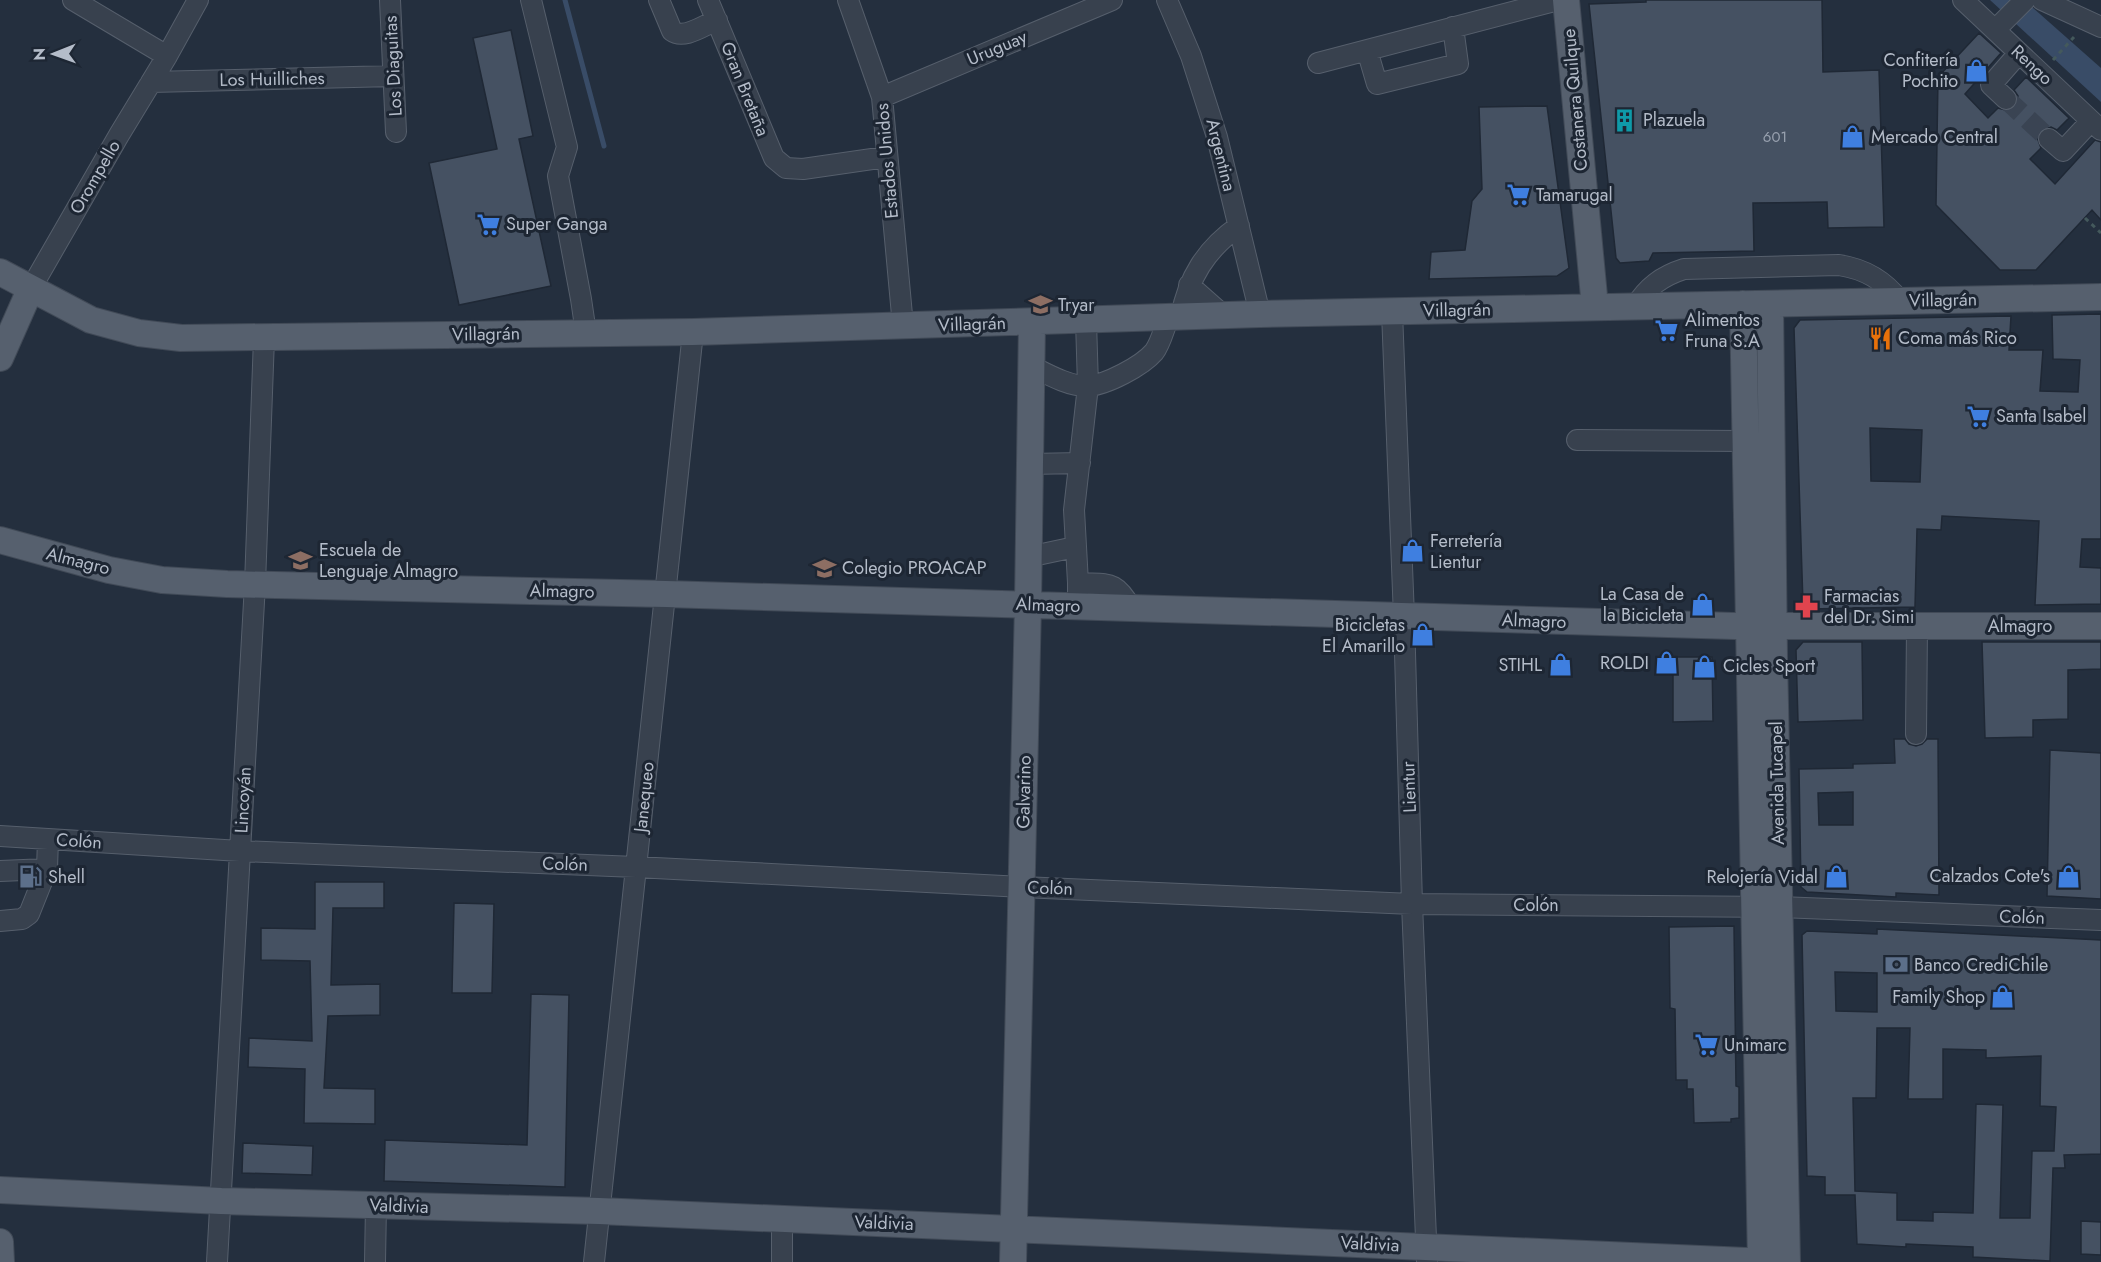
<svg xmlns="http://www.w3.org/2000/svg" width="2101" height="1262" font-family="Jost,sans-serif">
	<rect width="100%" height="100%" fill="#242f3e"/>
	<path fill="#394c67" d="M1990,0H2024L2101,68V102Z"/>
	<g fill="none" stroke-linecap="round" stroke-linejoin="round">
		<path stroke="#394c67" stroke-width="5" d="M565,0L604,146"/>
	</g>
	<path fill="#455162" stroke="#1f2835" stroke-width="1.5" fill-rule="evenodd" d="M1646,0H1822L1823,72L1879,70L1884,227L1828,228L1827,202L1753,203L1754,251L1653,253L1649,261L1620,263L1616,258L1589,4L1646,2Z
		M511,30L533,136L519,139L551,286L459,305L429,163L497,149L473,38Z
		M1979,33L2001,53L1965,94L1988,118L1998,108L2009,111L2015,107L2018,96L2014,90L2026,77L2069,118L2057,130L2051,127L2040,131L2037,137L2041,148L2030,159L2055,184L2095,140L2101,142V220L2092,210L2036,270H2000L1936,205L1938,77Z
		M1547,106L1569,268L1557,276L1429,279L1431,252L1465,250L1472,201L1482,189L1479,107Z
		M2101,314V539H2082L2080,567L2101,568V604L2035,605L2039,521L1942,516L1941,530L1917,529L1915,607L1808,609L1803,604L1794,328L1800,320L2011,316L2009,350H2043L2040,391L2078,392L2080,360L2053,359L2052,315ZM1870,428L1922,430L1920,482L1871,481Z
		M1803,642H1862L1863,720L1798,722L1796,650Z
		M1982,642H2101V669L2068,670V719L2033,720V737L1985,738Z
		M1673,657H1712L1713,721L1673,722Z
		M1894,739H1905L1909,744L1916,746L1922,744L1927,739H1938L1939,895L1896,893V897L1807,892L1801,887L1799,769L1853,768V764L1895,763ZM1853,792V825H1819L1818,793Z
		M2050,750L2101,753V899L2047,896Z
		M315,882H384V908H333L331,985L380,984V1015L328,1016L324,1088L375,1089V1124L304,1123L305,1069L248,1067L249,1038L312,1041L310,961L261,960V928L315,929Z
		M454,903L494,904L492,993H452Z
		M1734,926L1736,1086L1739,1087V1118L1731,1119V1122L1694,1123L1693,1089H1687V1080H1676L1675,1009L1670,1008L1669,927Z
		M1877,929L2101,940V1154L2064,1155L2065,1168H2053L2050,1261L1973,1257V1247L1906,1244V1247L1857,1244L1855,1195H1825V1177L1807,1176L1802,935L1807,931L1877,934ZM1835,972L1877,973V1012L1836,1011ZM1877,1028H1910L1908,1099H1943V1049L1986,1050V1058L2041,1056L2040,1106L2056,1107L2054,1151H2032L2030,1218H2000L2003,1105L1976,1104L1973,1213L1933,1212V1221L1897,1220V1193L1855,1191L1853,1098H1876Z
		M531,994L569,995L565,1187L384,1181L385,1140L527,1145Z
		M243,1143L313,1146L312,1175L242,1173Z
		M2081,1221L2101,1222V1255L2081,1254Z"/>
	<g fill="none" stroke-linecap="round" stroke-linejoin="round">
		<path stroke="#3a4453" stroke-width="20" stroke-dasharray="20 10" stroke-linecap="butt" d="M2006,99L2049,139"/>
		<defs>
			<path id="minor" d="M73,0L167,56
				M390,0L396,132
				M531,0L567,147L558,176L581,299L586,333
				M659,0L672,31C684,40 704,25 717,20
				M708,0L774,158L786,168L803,169L886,157
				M848,0L882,97L903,326
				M1167,0L1191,56L1217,137L1260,314
				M1963,0L2101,130
				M2042,0L2101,27
				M1995,30L2025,0
				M1367,50L1377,84L1458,64L1453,27
				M1318,63L1558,0
				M151,82L393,76
				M882,97L1112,0
				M2006,99L1991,85L2019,53
				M2049,139L2063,151L2091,121
				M1189,285L1224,316
				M30,290L119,135L167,56L198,0
				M1635,307C1647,287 1662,276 1684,269L1839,265C1865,269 1884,280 1900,301
				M1392,312L1404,617L1412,904L1427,1262
				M1181,317C1188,278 1206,249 1239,226
				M1031,366C1047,374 1070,387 1088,386C1106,385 1142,366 1154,352C1161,343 1164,328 1169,317
				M1577,440L1745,441
				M1030,464L1080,463
				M1028,557L1075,547
				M1078,583L1074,510L1088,386L1086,321
				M1078,594V583C1108,585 1115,579 1131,608
				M1916,734L1917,626
				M0,836L240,851L636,867L1022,887L1412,904L1780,907L2101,920
				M0,871L47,869
				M0,921L22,919L29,914L47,869L48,839
				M782,1219V1262
				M217,1262L255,584L264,338
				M375,1262L376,1205
				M594,1262L693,332"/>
			<path id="major" d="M1566,0L1595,307
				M0,272L91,320L139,333L181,338L693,332L1260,314L2101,297
				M1743,304L1761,1262
				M1770,304L1774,658L1787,1262
				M0,358L30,290
				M0,540L109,570L162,580L227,584L666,594L1734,626H2101
				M0,1190L221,1201L599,1211L1769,1262
				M0,1242L1,1262
				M1013,1262L1028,604L1032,322"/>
		</defs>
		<use href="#minor" stroke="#565f6c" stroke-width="22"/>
		<use href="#major" stroke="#414a57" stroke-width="28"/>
		<path stroke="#44595c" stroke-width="3" stroke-dasharray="4.5 4.5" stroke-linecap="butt" d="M2053,60L2074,37
			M2085,218L2101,233"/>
		<use href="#minor" stroke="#38414e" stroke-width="20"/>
		<use href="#major" stroke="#56606e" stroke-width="26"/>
	</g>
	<defs>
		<symbol id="shop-bare" viewBox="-9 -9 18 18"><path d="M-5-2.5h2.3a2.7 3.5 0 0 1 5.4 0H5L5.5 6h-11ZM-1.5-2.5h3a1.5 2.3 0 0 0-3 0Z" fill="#3f7fe0" stroke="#1d2633" stroke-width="2.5" paint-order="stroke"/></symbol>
		<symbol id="building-bare" viewBox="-9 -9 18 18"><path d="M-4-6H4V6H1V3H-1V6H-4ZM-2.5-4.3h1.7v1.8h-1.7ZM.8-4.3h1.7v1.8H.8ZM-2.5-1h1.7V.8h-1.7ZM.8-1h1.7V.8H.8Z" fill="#0f9aa8" stroke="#1d2633" stroke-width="2.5" paint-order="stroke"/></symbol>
		<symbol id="supermarket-bare" viewBox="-9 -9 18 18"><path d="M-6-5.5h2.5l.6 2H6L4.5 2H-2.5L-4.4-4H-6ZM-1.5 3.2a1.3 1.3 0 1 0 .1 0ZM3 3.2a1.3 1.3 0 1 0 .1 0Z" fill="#3f7fe0" stroke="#1d2633" stroke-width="2.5" paint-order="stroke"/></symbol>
		<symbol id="school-bare" viewBox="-9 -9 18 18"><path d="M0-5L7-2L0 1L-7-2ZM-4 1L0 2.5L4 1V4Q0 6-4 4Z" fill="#8d6e63" stroke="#1d2633" stroke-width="2.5" paint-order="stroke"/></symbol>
		<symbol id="restaurant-bare" viewBox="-9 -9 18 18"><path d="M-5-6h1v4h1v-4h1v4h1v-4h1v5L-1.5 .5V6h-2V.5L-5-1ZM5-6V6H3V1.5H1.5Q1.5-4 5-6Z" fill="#e8710a" stroke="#1d2633" stroke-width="2.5" paint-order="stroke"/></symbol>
		<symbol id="pharmacy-bare" viewBox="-9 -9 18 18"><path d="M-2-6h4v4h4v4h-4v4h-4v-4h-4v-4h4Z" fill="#e0444e" stroke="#1d2633" stroke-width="2.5" paint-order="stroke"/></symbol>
		<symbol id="fuel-bare" viewBox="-9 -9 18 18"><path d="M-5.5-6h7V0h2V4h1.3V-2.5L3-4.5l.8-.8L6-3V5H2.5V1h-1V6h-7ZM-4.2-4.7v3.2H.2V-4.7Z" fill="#5c6f8a" stroke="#1d2633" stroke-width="2.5" paint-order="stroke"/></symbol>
		<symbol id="bank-bare" viewBox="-9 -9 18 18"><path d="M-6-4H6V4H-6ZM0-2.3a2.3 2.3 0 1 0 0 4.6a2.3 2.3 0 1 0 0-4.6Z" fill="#5c6f8a" stroke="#1d2633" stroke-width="2.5" paint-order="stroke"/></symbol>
	</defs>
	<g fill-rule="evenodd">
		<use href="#shop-bare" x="1960" y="54" width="33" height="33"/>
		<use href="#building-bare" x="1608" y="104" width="33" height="33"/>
		<use href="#shop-bare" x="1836" y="120" width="33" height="33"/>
		<use href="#supermarket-bare" x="1502" y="178" width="33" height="33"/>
		<use href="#supermarket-bare" x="472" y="208" width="33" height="33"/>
		<use href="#school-bare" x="1024" y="288" width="33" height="33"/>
		<use href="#supermarket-bare" x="1650" y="314" width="33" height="33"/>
		<use href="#restaurant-bare" x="1864" y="322" width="33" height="33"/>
		<use href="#supermarket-bare" x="1962" y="400" width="33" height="33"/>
		<use href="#shop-bare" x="1396" y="534" width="33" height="33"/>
		<use href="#school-bare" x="284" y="544" width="33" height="33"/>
		<use href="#school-bare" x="808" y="552" width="33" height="33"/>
		<use href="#shop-bare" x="1686" y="588" width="33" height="33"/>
		<use href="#pharmacy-bare" x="1790" y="590" width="33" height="33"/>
		<use href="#shop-bare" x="1406" y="618" width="33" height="33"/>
		<use href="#shop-bare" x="1650" y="646" width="33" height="33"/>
		<use href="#shop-bare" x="1544" y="648" width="33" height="33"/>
		<use href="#shop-bare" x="1688" y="650" width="33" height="33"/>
		<use href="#shop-bare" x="2052" y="860" width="33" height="33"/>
		<use href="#fuel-bare" x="14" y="860" width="33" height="33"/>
		<use href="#shop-bare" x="1820" y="860" width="33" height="33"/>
		<use href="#bank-bare" x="1880" y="948" width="33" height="33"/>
		<use href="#shop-bare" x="1986" y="980" width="33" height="33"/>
		<use href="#supermarket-bare" x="1690" y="1028" width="33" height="33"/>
	</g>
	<g text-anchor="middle" stroke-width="6" stroke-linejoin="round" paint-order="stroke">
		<g font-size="15" fill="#98a1af">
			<text x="1775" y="142">601</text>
		</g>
		<g font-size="18" fill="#b4bcc9" stroke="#1d2633">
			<text transform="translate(997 48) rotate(-23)" y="6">Uruguay</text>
			<text transform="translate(2032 65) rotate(43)" y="6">Rengo</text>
			<text transform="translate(393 66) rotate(-93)" y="6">Los Diaguitas</text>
			<text transform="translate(272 79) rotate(-1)" y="6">Los Huilliches</text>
			<text transform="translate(745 89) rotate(68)" y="6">Gran Bretaña</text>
			<text transform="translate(1575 100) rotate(-95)" y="6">Costanera Quilque</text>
			<text transform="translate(1221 155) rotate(76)" y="6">Argentina</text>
			<text transform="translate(887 161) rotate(-95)" y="6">Estados Unidos</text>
			<text transform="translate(95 177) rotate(-60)" y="6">Orompello</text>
			<text transform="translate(1943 300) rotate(-1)" y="6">Villagrán</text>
			<text transform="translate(1457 310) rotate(-1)" y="6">Villagrán</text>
			<text transform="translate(972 324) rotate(-2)" y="6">Villagrán</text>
			<text transform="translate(486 334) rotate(-1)" y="6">Villagrán</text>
			<text transform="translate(78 561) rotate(14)" y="6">Almagro</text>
			<text transform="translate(562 591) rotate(1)" y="6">Almagro</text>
			<text transform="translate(1048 605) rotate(2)" y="6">Almagro</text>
			<text transform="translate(1534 621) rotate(2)" y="6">Almagro</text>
			<text x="2020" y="632">Almagro</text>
			<text transform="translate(1777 783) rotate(-91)" y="6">Avenida Tucapel</text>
			<text transform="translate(1409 787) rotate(-92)" y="6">Lientur</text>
			<text transform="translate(1024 792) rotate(-89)" y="6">Galvarino</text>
			<text transform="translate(644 797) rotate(-84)" y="6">Janequeo</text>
			<text transform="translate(243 800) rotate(-87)" y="6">Lincoyán</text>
			<text transform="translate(79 841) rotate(4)" y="6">Colón</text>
			<text transform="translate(565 864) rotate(2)" y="6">Colón</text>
			<text transform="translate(1050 888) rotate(2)" y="6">Colón</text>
			<text x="1536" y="911">Colón</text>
			<text transform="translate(2022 917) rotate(2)" y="6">Colón</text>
			<text transform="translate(399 1206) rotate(2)" y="6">Valdivia</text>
			<text transform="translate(884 1223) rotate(2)" y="6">Valdivia</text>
			<text transform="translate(1370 1244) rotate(3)" y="6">Valdivia</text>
		</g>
		<g font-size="18" fill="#b4bcc9" stroke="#1d2633" text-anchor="start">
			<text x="1958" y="66" text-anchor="end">Confitería<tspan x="1958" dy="21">Pochito</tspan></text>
			<text x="1643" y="126">Plazuela</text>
			<text x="1871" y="143">Mercado Central</text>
			<text x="1536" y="201">Tamarugal</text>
			<text x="506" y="230">Super Ganga</text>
			<text x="1058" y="311">Tryar</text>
			<text x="1685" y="326">Alimentos<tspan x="1685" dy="21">Fruna S.A</tspan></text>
			<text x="1898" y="344">Coma más Rico</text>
			<text x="1996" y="422">Santa Isabel</text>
			<text x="1430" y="547">Ferretería<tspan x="1430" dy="21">Lientur</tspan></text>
			<text x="319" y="556">Escuela de<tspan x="319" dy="21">Lenguaje Almagro</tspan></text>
			<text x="842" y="574">Colegio PROACAP</text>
			<text x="1684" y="600" text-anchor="end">La Casa de<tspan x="1684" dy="21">la Bicicleta</tspan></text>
			<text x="1824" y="602">Farmacias<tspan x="1824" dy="21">del Dr. Simi</tspan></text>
			<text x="1405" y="631" text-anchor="end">Bicicletas<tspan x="1405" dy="21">El Amarillo</tspan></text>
			<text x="1649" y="669" text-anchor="end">ROLDI</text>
			<text x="1542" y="671" text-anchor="end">STIHL</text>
			<text x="1723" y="672">Cicles Sport</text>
			<text x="2050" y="882" text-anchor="end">Calzados Cote's</text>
			<text x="48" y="883">Shell</text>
			<text x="1818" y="883" text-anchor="end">Relojería Vidal</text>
			<text x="1914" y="971">Banco CrediChile</text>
			<text x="1985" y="1003" text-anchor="end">Family Shop</text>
			<text x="1724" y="1051">Unimarc</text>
		</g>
	</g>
	<g transform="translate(54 54) rotate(269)" stroke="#1d2633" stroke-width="4.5" paint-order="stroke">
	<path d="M0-4.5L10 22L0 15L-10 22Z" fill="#b4bcc9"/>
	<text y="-9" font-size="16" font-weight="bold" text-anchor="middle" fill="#b4bcc9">N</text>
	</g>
</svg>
